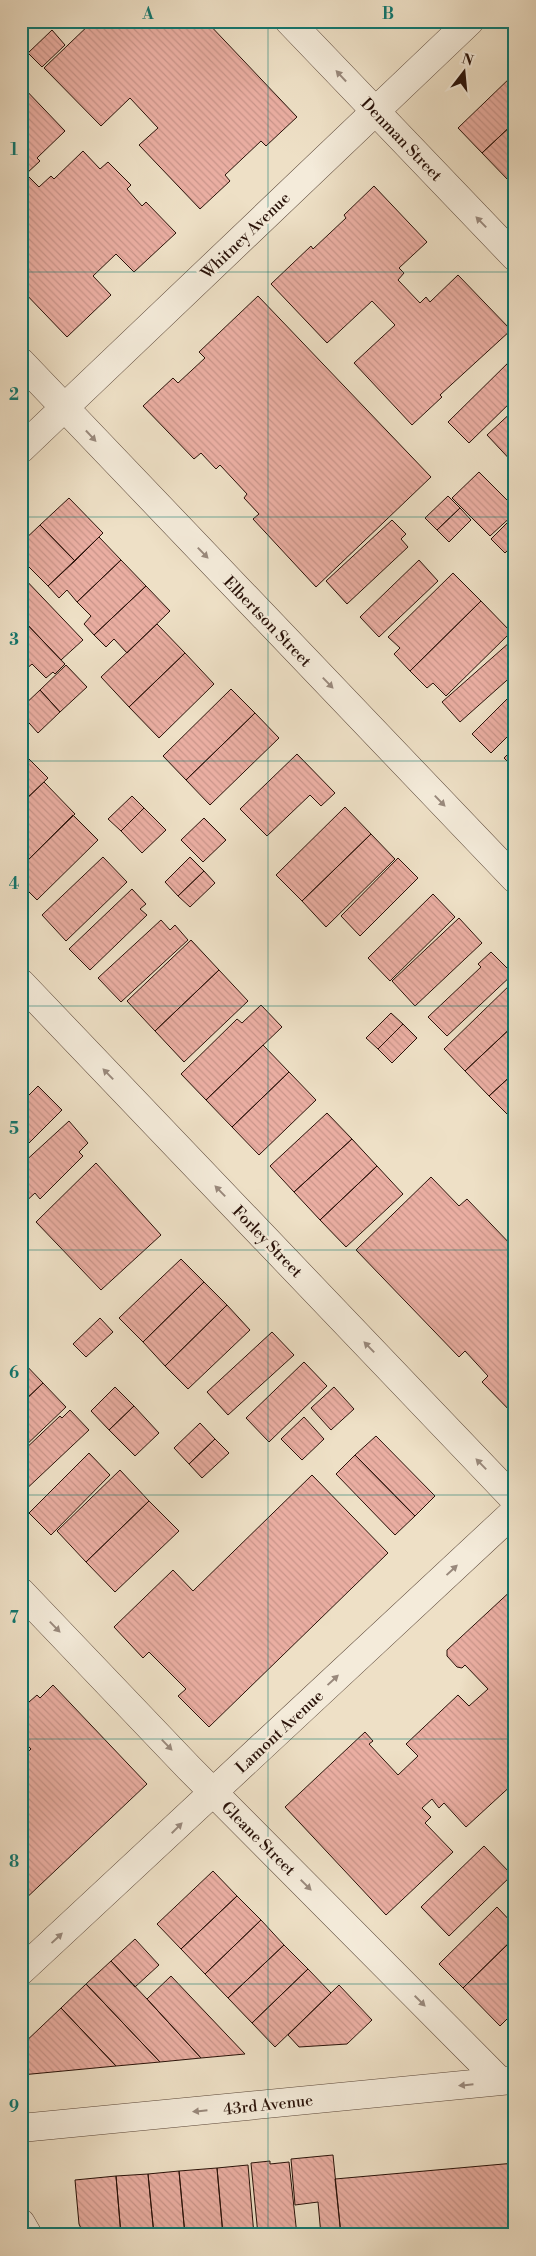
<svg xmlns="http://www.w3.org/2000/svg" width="536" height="2256" font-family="'Libre Bodoni',serif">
	<defs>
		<pattern id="building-back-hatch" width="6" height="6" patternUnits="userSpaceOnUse" patternTransform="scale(1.25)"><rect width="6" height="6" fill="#eaaea2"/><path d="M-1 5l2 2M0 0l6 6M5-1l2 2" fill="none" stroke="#c9958a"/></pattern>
	</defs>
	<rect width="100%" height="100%" fill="#eee0c6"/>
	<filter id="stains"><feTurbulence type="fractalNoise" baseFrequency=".004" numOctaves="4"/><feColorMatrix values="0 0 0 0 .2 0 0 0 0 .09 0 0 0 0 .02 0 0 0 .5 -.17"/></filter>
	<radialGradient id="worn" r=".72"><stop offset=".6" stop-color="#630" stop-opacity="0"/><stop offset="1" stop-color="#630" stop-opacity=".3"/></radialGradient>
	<path fill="url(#building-back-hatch)" stroke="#291209" d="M93,21H206L297,117L266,146L261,141L225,175L230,181L200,209L139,145L158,128L130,98L101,126L44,68Z
		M52,30L65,45L42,67L28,53Z
		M513,75L515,77V122L482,153L458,128Z
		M21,85L65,131L37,158L40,161L26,174L39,187L51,176L54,179L83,151L100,169L108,162L131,185L127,189L142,206L146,202L176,233L134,272L116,254L93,276L111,295L67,337L21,289V240L25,237L21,233Z
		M515,122V175L509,181L482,153Z
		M374,186L427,242L399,268L404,273L398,280L420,303L426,297L430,302L458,275L511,330L440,395L442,397L412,425L354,363L395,325L372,301L327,343L271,284L311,246L313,249L346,218L344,215Z
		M258,296L431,477L316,587L253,519L259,514L244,498L247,494L220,465L216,469L201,453L194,459L143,406L173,378L178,383L205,358L199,352Z
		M515,356V398L469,443L448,422Z
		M515,409V465L487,435Z
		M479,472L515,508V513L490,536L452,498Z
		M448,496L460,508L437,530L425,518Z
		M69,498L103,533L75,561L40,525Z
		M460,508L471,520L449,542L437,530Z
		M514,516L515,543L505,553L491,539Z
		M392,520L406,534L401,539L408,547L347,604L326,581Z
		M40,525L75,561L48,586L21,559V543Z
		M99,537L121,560L77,602L67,590L59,598L48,586Z
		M121,560L146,586L94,635L84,624L91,616L77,602Z
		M419,560L438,581L379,637L360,617Z
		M453,573L481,601L410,671L394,654L400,648L388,637Z
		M21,575L83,640L61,660L21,618Z
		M146,586L170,611L127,653L114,639L106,647L94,635Z
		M481,601L511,632L446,696L433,683L427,688L410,671Z
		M21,618L65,664L55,674L53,672L46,678L32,664L25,670L21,666Z
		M157,624L185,653L129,707L101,677Z
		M510,642L515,648V673L460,722L442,702Z
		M185,653L214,684L159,738L129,707Z
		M66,665L87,687L60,712L40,690Z
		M231,689L255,713L186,780L163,756Z
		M40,690L60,712L38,733L21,714V708Z
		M515,691V729L491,753L472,734Z
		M255,713L279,738L210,805L186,780Z
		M515,747V769L504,758Z
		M297,754L335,793L321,806L310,795L267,836L240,809Z
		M25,755L48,778L21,804V759Z
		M44,782L75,814L21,867V804Z
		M132,796L144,808L121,831L108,819Z
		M345,807L371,834L302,901L276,875Z
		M144,808L166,830L142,853L121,831Z
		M73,815L98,840L37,900L21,884V867Z
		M204,818L226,840L203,862L181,840Z
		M371,834L395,859L326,927L302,901Z
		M103,857L127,882L66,941L42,915Z
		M190,857L204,871L178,896L165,882Z
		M398,858L418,878L360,936L341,916Z
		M204,871L215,883L190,907L178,896Z
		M132,889L146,904L140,909L147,915L90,970L69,949Z
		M433,894L455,917L390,981L368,958Z
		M459,918L482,943L415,1006L392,981Z
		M161,920L170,930L175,925L188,940L121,1002L98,978Z
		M191,940L219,970L155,1031L127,1001Z
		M491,952L513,974L447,1036L428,1017L481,967L478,964Z
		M219,970L248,1001L184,1062L155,1031Z
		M514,981L515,1024L465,1071L444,1049Z
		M261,1005L282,1027L206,1100L181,1074L237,1019L242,1023Z
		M391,1013L403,1024L378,1049L366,1038Z
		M403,1024L417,1038L392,1063L378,1049Z
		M515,1024V1072L489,1096L465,1071Z
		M263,1045L289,1072L232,1127L206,1100Z
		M289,1072L316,1100L259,1155L232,1127Z
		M515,1072V1117L512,1119L489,1096Z
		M38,1086L62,1110L21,1151V1103Z
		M327,1113L352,1139L294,1192L270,1166Z
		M69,1121L88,1143L79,1152L83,1156L40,1199L35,1193L21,1206V1165Z
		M352,1139L377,1166L320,1220L294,1192Z
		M96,1163L161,1235L101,1290L36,1222Z
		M377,1166L403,1194L346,1247L320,1220Z
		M431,1177L459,1206L467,1199L515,1249V1256L511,1260L515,1263V1416L482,1382L488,1376L465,1351L459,1357L356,1250Z
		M181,1259L204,1282L143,1342L119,1318Z
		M204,1282L227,1305L165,1366L143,1342Z
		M227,1305L250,1330L188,1389L165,1366Z
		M100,1318L113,1332L86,1357L73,1344Z
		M272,1332L294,1355L228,1415L207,1392Z
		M21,1360L43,1383L21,1404Z
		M304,1362L327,1386L269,1442L246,1418Z
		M43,1383L66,1407L21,1450V1404Z
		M115,1387L134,1406L109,1430L91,1411Z
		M334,1387L354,1409L331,1430L311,1408Z
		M134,1406L159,1433L135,1456L109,1430Z
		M70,1410L89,1430L21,1494V1453L60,1416L62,1418Z
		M304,1417L324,1439L302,1460L281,1439Z
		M200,1423L215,1439L189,1464L174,1448Z
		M376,1436L435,1496L415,1516L355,1455Z
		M215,1439L229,1453L202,1478L189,1464Z
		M89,1453L110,1475L51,1535L29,1513Z
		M355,1455L415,1516L395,1535L336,1474Z
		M120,1470L149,1501L86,1562L57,1531Z
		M312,1475L388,1553L209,1727L178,1696L186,1689L149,1652L143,1658L114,1627L173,1570L193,1591Z
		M149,1501L179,1531L115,1592L86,1562Z
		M515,1587V1719L513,1721L515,1723V1782L466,1827L444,1803L439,1808L432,1799L422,1808L431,1817L425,1823L453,1852L386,1915L285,1807L365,1732L373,1741L369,1744L398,1775L418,1756L406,1744L458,1695L469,1706L488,1689L465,1665L462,1668L457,1667L447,1656V1650Z
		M53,1685L147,1784L21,1903V1758L31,1749L21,1739V1709L37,1695L40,1698Z
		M484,1846L512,1875L449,1936L421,1907Z
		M213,1871L237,1896L181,1949L157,1924Z
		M237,1896L261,1920L205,1974L181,1949Z
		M497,1907L515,1926V1937L463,1988L439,1964Z
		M261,1920L284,1945L228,1998L205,1974Z
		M515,1937V1984L512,1987L515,1990V2011L500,2026L463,1988Z
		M135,1939L159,1965L135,1987L111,1961Z
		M284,1945L308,1969L252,2023L228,1998Z
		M111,1961L147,1999L201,2058L160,2062L86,1984Z
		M308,1969L331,1993L275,2047L252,2023Z
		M171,1976L245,2054L201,2058L147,1999Z
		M86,1984L160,2062L116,2066L61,2008Z
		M339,1985L372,2020L347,2044L299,2047L288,2035Z
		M61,2008L116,2066L21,2075V2046Z
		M333,2155L341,2235H321L318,2202L295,2205L291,2159Z
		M270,2161V2164L289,2162L297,2235H258L251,2163Z
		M515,2163V2235H341L335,2179Z
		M248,2165L254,2235H223L217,2168Z
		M217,2168L223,2235H185L179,2171Z
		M179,2171L185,2235H154L148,2174Z
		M148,2174L154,2235H121L116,2176Z
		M116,2176L121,2235H84L79,2224L75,2180Z"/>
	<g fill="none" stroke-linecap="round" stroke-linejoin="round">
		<defs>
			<path id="minor" d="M289,21L515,257
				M21,362L515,879
				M21,449L470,21
				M21,983L515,1500
				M21,1592L189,1768L500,2081
				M21,1971L515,1511
				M21,2128L513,2080
				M21,2223L28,2235"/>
		</defs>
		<use href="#minor" stroke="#5a4638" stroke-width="29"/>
		<use href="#minor" stroke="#f4ebda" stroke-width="28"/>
	</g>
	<defs><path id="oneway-solid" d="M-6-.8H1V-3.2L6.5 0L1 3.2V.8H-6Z" transform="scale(1.25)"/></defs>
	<g fill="#99897c">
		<use href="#oneway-solid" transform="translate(341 76) rotate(-133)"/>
		<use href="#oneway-solid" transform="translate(481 222) rotate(-134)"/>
		<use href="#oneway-solid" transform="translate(91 436) rotate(47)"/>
		<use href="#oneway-solid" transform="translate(203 553) rotate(46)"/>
		<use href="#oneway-solid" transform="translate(328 683) rotate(46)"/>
		<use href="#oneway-solid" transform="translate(440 801) rotate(46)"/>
		<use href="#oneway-solid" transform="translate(108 1074) rotate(-134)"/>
		<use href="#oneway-solid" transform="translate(220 1191) rotate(-134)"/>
		<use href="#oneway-solid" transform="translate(369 1347) rotate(-134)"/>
		<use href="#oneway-solid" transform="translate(481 1464) rotate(-134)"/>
		<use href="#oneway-solid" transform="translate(452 1570) rotate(-43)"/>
		<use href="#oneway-solid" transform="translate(55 1627) rotate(46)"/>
		<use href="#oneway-solid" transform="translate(333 1680) rotate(-43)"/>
		<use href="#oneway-solid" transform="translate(167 1745) rotate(46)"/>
		<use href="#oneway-solid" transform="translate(177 1828) rotate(-45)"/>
		<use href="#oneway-solid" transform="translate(306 1885) rotate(45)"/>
		<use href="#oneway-solid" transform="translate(57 1938) rotate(-43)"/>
		<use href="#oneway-solid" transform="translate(420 2001) rotate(45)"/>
		<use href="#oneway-solid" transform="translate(466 2085) rotate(174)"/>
		<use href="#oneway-solid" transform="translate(200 2111) rotate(174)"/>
	</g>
	<path fill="none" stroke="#0f766e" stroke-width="1" stroke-opacity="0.55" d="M268,21V2235M21,272H515M21,517H515M21,761H515M21,1006H515M21,1250H515M21,1495H515M21,1739H515M21,1984H515"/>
	<g text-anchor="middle" stroke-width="5" stroke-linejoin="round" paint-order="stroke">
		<g font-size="16" fill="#291209" stroke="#f4ebda">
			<text transform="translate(402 139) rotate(46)" y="6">Denman Street</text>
			<text transform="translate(245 235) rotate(-44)" y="6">Whitney Avenue</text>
			<text transform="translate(268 621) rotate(46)" y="6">Elbertson Street</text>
			<text transform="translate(268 1241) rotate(46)" y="6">Forley Street</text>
			<text transform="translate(279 1731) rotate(-43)" y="6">Lamont Avenue</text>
			<text transform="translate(259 1838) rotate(45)" y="6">Gleane Street</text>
			<text transform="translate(268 2104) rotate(-6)" y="6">43rd Avenue</text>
		</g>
	</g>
	<rect width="536" height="2256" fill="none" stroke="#eee0c6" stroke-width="55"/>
	<g transform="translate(464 72) rotate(16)" stroke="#f4ebda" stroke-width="4" paint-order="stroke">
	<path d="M0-4L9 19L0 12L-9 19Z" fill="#291209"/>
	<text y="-8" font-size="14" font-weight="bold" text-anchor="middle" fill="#291209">N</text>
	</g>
	<rect x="28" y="28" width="480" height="2200" fill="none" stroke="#0f766e" stroke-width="2"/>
	<g font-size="16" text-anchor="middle" font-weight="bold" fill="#0f766e">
		<text x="148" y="19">A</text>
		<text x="388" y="19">B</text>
		<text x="14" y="155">1</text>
		<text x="14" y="400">2</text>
		<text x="14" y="645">3</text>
		<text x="14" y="889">4</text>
		<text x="14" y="1134">5</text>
		<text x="14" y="1378">6</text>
		<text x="14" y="1623">7</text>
		<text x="14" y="1867">8</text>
		<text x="14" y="2112">9</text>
	</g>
	<rect width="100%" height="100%" filter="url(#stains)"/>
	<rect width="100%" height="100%" fill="url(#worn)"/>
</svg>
